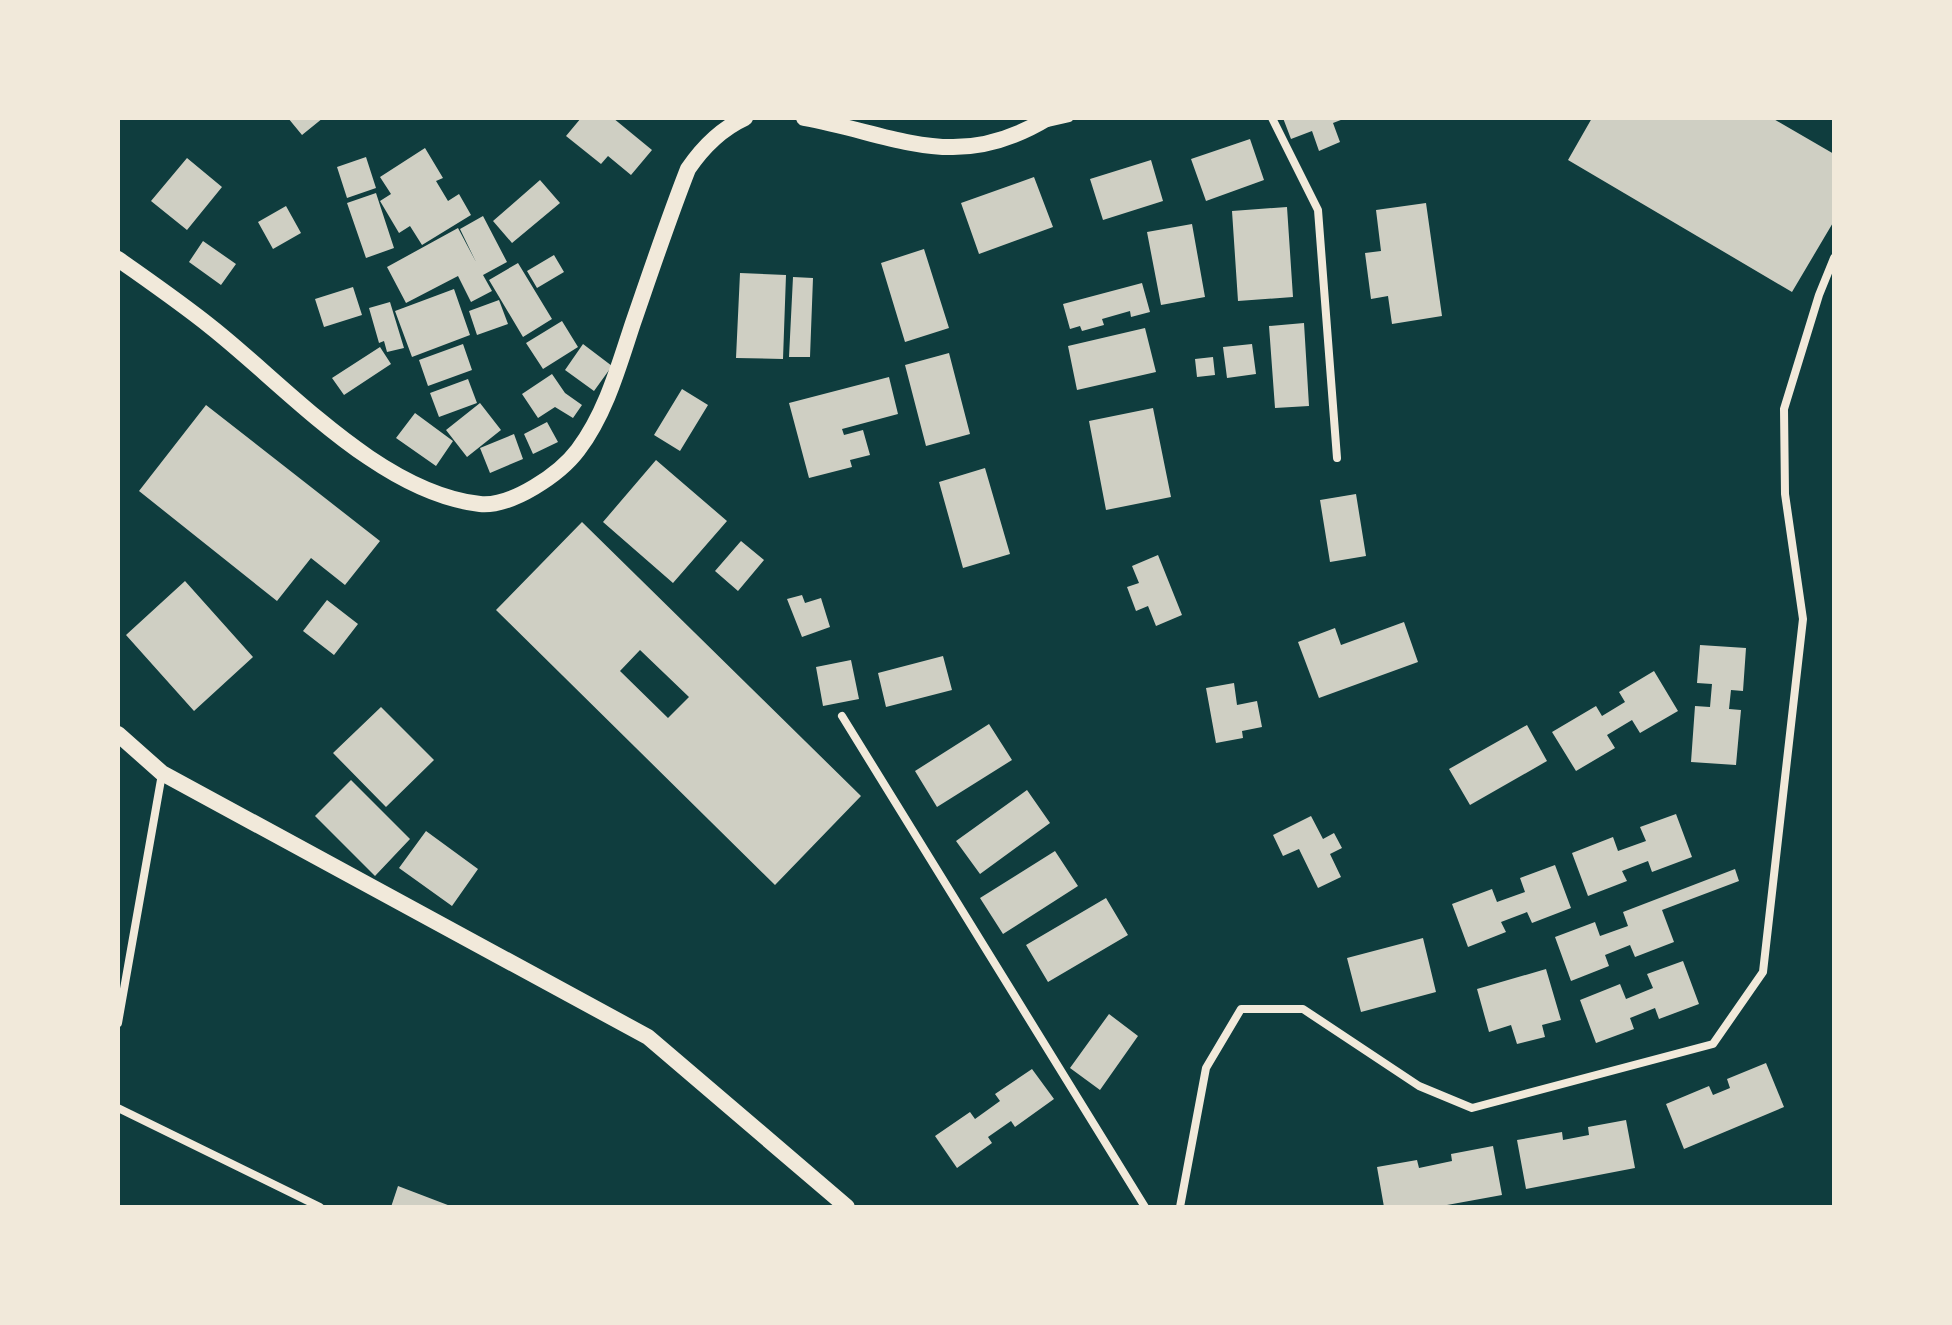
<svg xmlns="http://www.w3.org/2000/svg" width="1952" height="1325" font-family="'Public Sans',sans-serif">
	<rect width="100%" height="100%" fill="#0f3d3e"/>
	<path fill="#cfcfc3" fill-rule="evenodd" d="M288,118H323L302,135Z
		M581,118H613L652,150L631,175L608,156L601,164L566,136Z
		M1283,118H1346L1333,123L1340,142L1319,151L1312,131L1291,139Z
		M1592,118H1772L1834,154V221L1792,292L1568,160Z
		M1250,139L1264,180L1206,201L1191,159Z
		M425,148L443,178L436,181L448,201L459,194L471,215L422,245L410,226L399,233L380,201L391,194L380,177Z
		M366,157L376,188L347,198L337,167Z
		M187,158L222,187L187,230L151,201Z
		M1151,160L1163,201L1103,220L1090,179Z
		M1034,177L1053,227L979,254L961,203Z
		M540,180L560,203L512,243L493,221Z
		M376,193L394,248L366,258L347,203Z
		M1426,203L1442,316L1392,324L1388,296L1371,299L1365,253L1381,251L1376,210Z
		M286,206L301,233L273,249L258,222Z
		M1287,207L1293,297L1238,301L1232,211Z
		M483,216L507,262L483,275L492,291L471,302L458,276L406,303L387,267L458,228L476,262L460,229Z
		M1192,224L1205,297L1161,305L1147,232Z
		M203,241L236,264L221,285L189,262Z
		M924,249L949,328L905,342L881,263Z
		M554,255L564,272L537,288L527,271Z
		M518,263L552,319L523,337L489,280Z
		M740,273L786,275L783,359L736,358Z
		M793,277L813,278L810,357H789Z
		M1142,283L1150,312L1131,317L1130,311L1102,319L1104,325L1082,331L1080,326L1070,329L1063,304Z
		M353,287L362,315L324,327L315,299Z
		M454,289L470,335L412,357L395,311Z
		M499,300L508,324L477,335L469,311Z
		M390,302L404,348L387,352L384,341L379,343L369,308Z
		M562,321L578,347L543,369L526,343Z
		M1304,323L1309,406L1275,408L1269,326Z
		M1145,328L1156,372L1077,390L1068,346Z
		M463,344L472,370L428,386L419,360Z
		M583,344L612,366L594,391L565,370Z
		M1252,344L1256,374L1227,378L1223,347Z
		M380,347L391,364L344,395L332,378Z
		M949,353L970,434L926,446L905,365Z
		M1213,357L1215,375L1197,377L1195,359Z
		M552,374L565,393L582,405L573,418L555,407L538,418L522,394Z
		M889,377L898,414L842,429L844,435L863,430L870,455L850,460L852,467L809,478L789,403Z
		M468,379L477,403L439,417L430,393Z
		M682,389L708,405L680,451L654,435Z
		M480,403L501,430L467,457L446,430Z
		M206,405L380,541L345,585L311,558L277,601L139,491Z
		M1153,408L1171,497L1106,510L1089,421Z
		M415,413L453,441L436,466L396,438Z
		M547,422L558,442L533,454L524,434Z
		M514,434L523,459L490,473L480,448Z
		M656,460L727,521L673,583L603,522Z
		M985,468L1010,554L963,568L939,482Z
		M1356,494L1366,556L1330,562L1320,500Z
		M582,522L861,796L775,885L496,610ZM640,650L689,697L668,718L620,671Z
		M741,541L764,560L738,591L715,571Z
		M1158,555L1182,615L1156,626L1148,606L1136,611L1127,587L1139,583L1132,566Z
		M185,581L253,657L194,711L126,635Z
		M802,595L805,603L821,598L830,627L802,637L787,599Z
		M327,600L358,624L334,655L303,631Z
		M1404,622L1418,662L1319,698L1298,642L1335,628L1341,645Z
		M1700,645L1746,648L1743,691L1731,690L1729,709L1741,710L1736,765L1691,762L1695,706L1710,707L1712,684L1697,683Z
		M943,656L952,690L886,707L878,673Z
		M851,660L859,699L823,706L816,667Z
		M1654,671L1678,711L1640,733L1632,720L1607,735L1615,748L1576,771L1552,732L1596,706L1602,716L1625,702L1619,692Z
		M1234,683L1237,705L1257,701L1262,727L1242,731L1243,738L1216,743L1206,688Z
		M381,707L434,760L386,807L333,753Z
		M989,724L1012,760L937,807L915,771Z
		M1527,725L1547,761L1470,805L1449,769Z
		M351,780L410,839L375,876L315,816Z
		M1027,790L1050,823L980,874L956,841Z
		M1676,814L1692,857L1652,872L1648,861L1622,871L1627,881L1588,896L1572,853L1613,837L1618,851L1646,841L1640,827Z
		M1311,816L1323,839L1334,833L1342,848L1330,854L1341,877L1318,888L1299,849L1283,856L1273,835Z
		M426,831L478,869L452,906L399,868Z
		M1055,851L1078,886L1003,934L980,898Z
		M1555,865L1571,908L1532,923L1527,912L1501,922L1506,932L1468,947L1452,904L1492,889L1497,902L1525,892L1520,878Z
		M1735,869L1739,881L1662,910L1674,942L1635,957L1630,945L1605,955L1609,966L1571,981L1555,937L1595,922L1600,936L1628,926L1623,912Z
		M1106,898L1128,935L1048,982L1026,945Z
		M1423,938L1436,992L1361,1012L1347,958Z
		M1683,961L1699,1004L1659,1019L1655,1008L1630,1018L1634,1029L1596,1043L1580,1000L1620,984L1626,999L1653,988L1647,974Z
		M1546,969L1561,1020L1542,1025L1545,1037L1517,1044L1511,1025L1489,1032L1477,989Z
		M1109,1014L1138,1036L1100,1090L1070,1068Z
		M1766,1063L1784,1107L1684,1149L1666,1104L1709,1086L1713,1095L1730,1088L1727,1079Z
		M1032,1069L1054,1099L1015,1127L1011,1121L988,1137L992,1143L957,1168L935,1136L970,1112L975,1119L1000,1101L995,1094Z
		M1626,1120L1635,1168L1526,1189L1517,1140L1562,1132L1563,1140L1589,1135L1588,1127Z
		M1493,1146L1502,1195L1436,1207H1384L1377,1167L1417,1160L1419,1168L1452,1161L1451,1154Z
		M398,1186L453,1207H391Z"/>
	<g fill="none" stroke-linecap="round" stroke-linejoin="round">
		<path stroke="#f1e9da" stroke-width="8" d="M1272,118L1318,210L1337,458
			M1047,123L1069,118
			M842,716L1145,1207
			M118,1023L162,774
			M118,1108L320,1207
			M1180,1207L1206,1068L1241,1009H1303L1419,1086L1472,1108L1713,1044L1763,972L1803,619L1785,494L1784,409L1819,295L1834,258"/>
		<path stroke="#f1e9da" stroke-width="16" d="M804,118C898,135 956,174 1048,118
			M118,259C149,281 181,303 211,327C287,387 380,493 480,504C512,507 560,474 578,450C606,413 619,365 633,323C651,271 668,220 688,169C703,147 721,129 745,118
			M118,734L162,773L648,1037L847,1207"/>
	</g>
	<rect width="1952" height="1325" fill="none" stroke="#f1e9da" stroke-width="240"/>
</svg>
